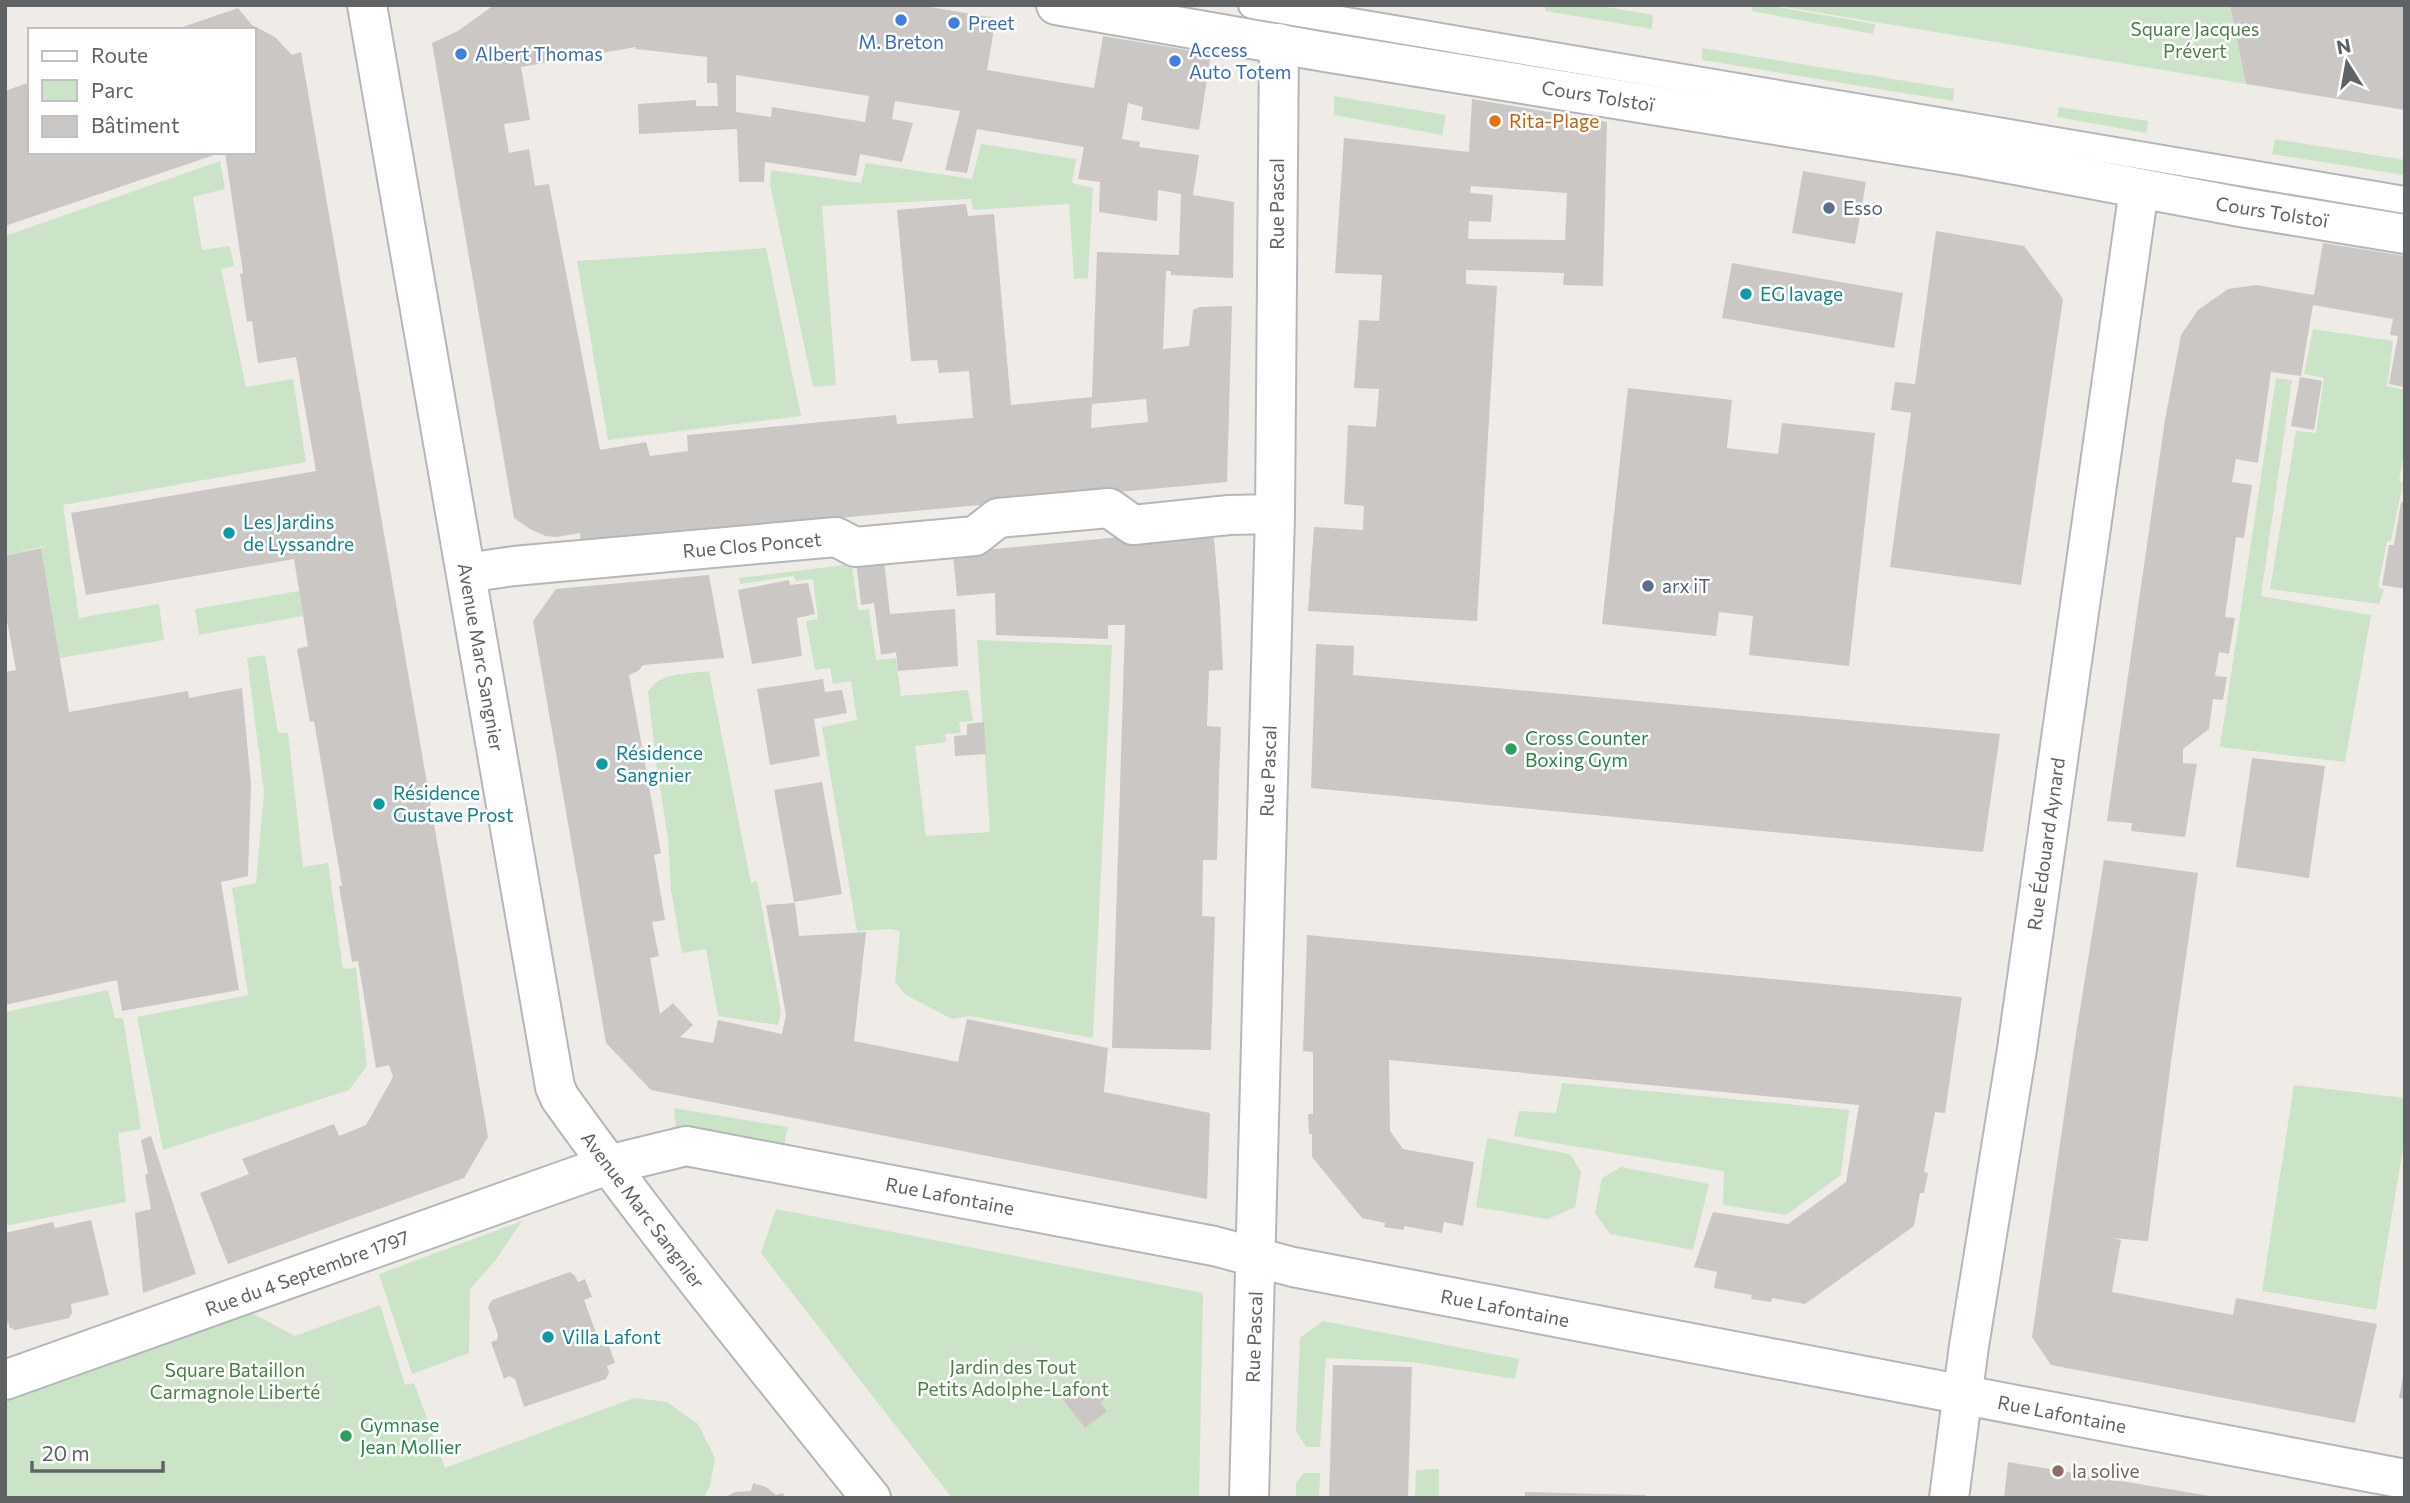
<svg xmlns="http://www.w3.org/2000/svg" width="2410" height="1503" font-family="Commissioner,sans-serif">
	<rect width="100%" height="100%" fill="#efece8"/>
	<path fill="#cbe3c7" d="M1546,5H1595L1653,15L1652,29L1545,11Z
		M1753,5H1766L1875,24L1873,34L1752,11Z
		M1774,5H2230L2246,84Z
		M1702,48L1954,89L1953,101L1702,60Z
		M1334,96L1446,115L1442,135L1334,115Z
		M2059,107L2148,121L2147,133L2057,117Z
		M2275,139L2405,160V175L2272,154Z
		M981,144L1076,159L1072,183L1093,188L1088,278L1074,279L1069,204L973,210L971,199L822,206L836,385L813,387L770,184L771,170L861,183L866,163L972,179Z
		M220,161L225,189L193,197L202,250L230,246L234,266L221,269L246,387L293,379L306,462L63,505L79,618L159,604L164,640L60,658L41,548L47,545L5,556V236Z
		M766,248L801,416L608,440L577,261Z
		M2313,329L2393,341L2387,386L2405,390V448L2399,481L2403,483L2391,541H2387L2378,587L2384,590L2379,604L2270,589L2296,431L2316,433L2324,378L2304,374Z
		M2276,378L2292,380L2261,596L2371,615L2345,762L2220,747Z
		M852,564L858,610L869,609L876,660L896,658L901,696L968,690L973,721L959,722L961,733L945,734L946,742L915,746L926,836L990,832L977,640L1112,645L1093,1038L970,1016L952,1019L906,995L895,982L900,931L890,929L857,931L822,727L857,720L851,681L833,684L830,668L815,670L806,621L818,619L813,579L796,581L793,576L740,584L739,578Z
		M299,591L303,616L199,635L195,609Z
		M265,655L278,733H288L303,867L328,863L343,969L356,968L367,1066L349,1090L163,1150L137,1017L248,995L232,888L256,883L264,792L247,658Z
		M709,671L751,883L757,881L781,1012L778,1025L718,1016L706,949L682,953L671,890L668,838L657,769L648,692C658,672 689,674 709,671Z
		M108,990L115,1018H123L141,1129L118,1133L126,1202L5,1226V1012Z
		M1562,1083L1849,1110L1841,1175L1786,1215L1723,1205L1724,1171L1514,1136L1519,1111L1556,1113Z
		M2294,1085L2405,1098V1136L2376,1310L2262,1291Z
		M674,1108L788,1127L784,1144L697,1127L676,1128Z
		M1487,1138L1570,1154L1581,1172L1575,1207L1548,1219L1476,1207Z
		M1621,1167L1709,1184L1693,1250L1610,1234L1595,1213L1602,1178Z
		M776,1209L1203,1293L1199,1498H952L761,1253Z
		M522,1221L495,1261L470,1289L469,1353L412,1374L379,1274Z
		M380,1305L405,1385L414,1383L445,1468L634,1398L667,1402L698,1424L715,1458L710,1486L704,1498H5V1400L250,1312L295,1336Z
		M1323,1321L1519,1359L1515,1379L1412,1362L1326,1358L1320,1447H1306L1296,1431L1300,1338Z
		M1439,1469V1498H1415L1416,1470Z
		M1304,1473H1320L1319,1498H1296V1483Z"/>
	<path fill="#cac7c4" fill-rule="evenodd" d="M494,5H918L996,18L987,70L1094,88L1103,36L1211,54L1199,130L1141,120L1143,107L1128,103L1122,139L1140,142L1139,147L1199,155L1193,195L1234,202L1233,278L1171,275V271H1166L1163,349L1189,346L1193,310L1199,307L1232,306L1227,482L581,542L580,533L556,537L546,536L530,529L514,518L432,43L458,31ZM636,47V49L707,57V83H717L718,106H696V100L638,104L639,134L737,129L739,182H764L765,162L856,176L860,154L902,162L913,123L892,119L895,101L960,111L945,170L967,173L977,129L1084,147L1078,179L1100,182L1099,212L1157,221L1158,190L1181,194L1179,255L1097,252L1092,397L1011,405L994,214L968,216L966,204L897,210L911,361L937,360L939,373L969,371L973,418L897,424L896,415L687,435L688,451L650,456L646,442L600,450L549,184L535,186L529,149L509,153L504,124L530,120L521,67ZM736,75L869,96L865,122L772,107L771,117L736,112ZM1146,399L1148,422L1091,428L1092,404Z
		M2230,5H2405V110L2246,84Z
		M238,8L252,25L275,37L292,55L301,52L488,1137L464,1178L228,1264L200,1193L249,1174L242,1159L334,1124L339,1136L366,1125L393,1077L389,1065L376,1068L358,961L352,962L339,886H342L314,721L310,722L297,649L308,646L294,559L86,595L71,513L316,471L296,357L258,363L252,321L247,322L240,274L243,273L225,152H254V30L177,29Z
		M30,82V152L220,153L5,226V91Z
		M1472,99L1607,122L1603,286L1563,285L1564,273L1466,270V284L1497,286L1477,621L1308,611L1314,527L1363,530L1364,506L1344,504L1348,425L1376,427L1379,389L1354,388L1359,320L1379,321L1382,275L1335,273L1344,138L1469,152ZM1471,186L1567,193L1565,240L1468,239L1469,221L1491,222L1493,195L1470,193Z
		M1803,171L1866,182L1855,244L1792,233Z
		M1936,231L2024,246L2063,299L2021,585L1890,567L1911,413L1891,410L1895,382L1915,384Z
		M2323,243L2405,256L2404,387L2389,384L2398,336L2390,335L2393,319L2313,305L2301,376L2271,372L2258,463L2236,459L2232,482L2252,485L2244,538L2236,537L2225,617L2235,618L2229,654L2219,652L2215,676L2227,677L2223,700L2213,699L2209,729L2183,749V763L2197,764L2185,837L2131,831L2132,823L2107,821L2165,420L2181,335L2198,310L2228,289L2256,285L2314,295Z
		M1732,263L1903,293L1894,348L1722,318Z
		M2300,377L2322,381L2314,430L2291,426Z
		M1628,388L1732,400L1727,448L1778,454L1782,423L1875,433L1849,666L1749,655L1753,616L1719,612L1716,636L1602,624Z
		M2401,502L2405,503V589L2382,585L2389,545H2394Z
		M1213,528L1220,607L1223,670L1209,671L1207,726L1221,727L1219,778L1217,860H1203L1202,916L1215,917L1211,1050L1112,1048L1125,625H1108V639L996,635L995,593L957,596L953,553Z
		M41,548L69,712L188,691L189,698L242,688L251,785L248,876L221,882L239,990L122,1011L117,980L5,1005V672L16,670L5,610V556Z
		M884,560L890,614L955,609L958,666L898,671L896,652L881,655L874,603L861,605L856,561Z
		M709,575L724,658L643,665L638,671L629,675L661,853L654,855L665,920L652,922L659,956L650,958L660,1014L673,1003L693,1025L680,1037L713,1043L718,1020L782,1034L786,1015L766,905L795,903L799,936L866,932L854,1041L958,1062L967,1019L1108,1048L1104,1092L1210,1113L1207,1199L651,1090L606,1043L533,621L556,589Z
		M789,580L790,585L808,583L815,614L797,618L802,656L752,664L738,590Z
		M1316,644L1354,646L1353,675L2000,734L1983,852L1311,788Z
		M823,679L825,692L842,690L847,713L814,719L820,756L770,765L757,689Z
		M984,722L986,754L955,756L954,736L967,735V724Z
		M2252,758L2325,766L2309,878L2236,867Z
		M822,782L842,894L794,902L774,790Z
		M2104,860L2198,873L2171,1062L2148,1241L2110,1238L2121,1240L2112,1292L2233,1315L2236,1298L2377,1324L2355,1423L2051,1365L2032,1337L2074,1047Z
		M1307,935L1962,997L1945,1113L1935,1112L1924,1172L1928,1173L1924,1193H1920L1914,1226L1805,1304L1772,1298L1771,1302L1751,1299L1752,1295L1714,1288L1717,1272L1694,1267L1713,1212L1788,1224L1846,1182L1859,1105L1389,1060L1390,1131L1403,1149L1474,1162L1463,1226L1444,1222L1442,1233L1404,1226V1230L1384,1227L1385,1223L1362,1218L1312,1157V1134H1309L1308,1114H1313V1052L1303,1051Z
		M151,1136L196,1274L143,1293L135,1213L151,1209L145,1175L148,1173L141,1140Z
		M91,1220L109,1295L71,1304L72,1313L69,1318L15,1330L9,1327V1323L5,1324V1233L53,1222L55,1228Z
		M570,1272L575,1276L578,1282L585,1279L592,1297L584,1300L601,1346L608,1343L615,1363L607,1366L609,1372L606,1379L524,1407L515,1379L509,1376L504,1379L491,1342L497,1340L498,1335L488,1307L492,1300Z
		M1333,1365L1412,1367L1408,1498H1329Z
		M2403,1377H2405V1399L2399,1398Z
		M1082,1380L1089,1388L1094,1384L1105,1399L1100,1403L1107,1411L1085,1428L1061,1397Z
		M2008,1462L2210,1496V1498H2004Z
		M753,1483L766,1487L776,1495L783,1493L785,1498H724L735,1492L751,1491Z
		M1525,1492L1646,1495V1498H1525Z"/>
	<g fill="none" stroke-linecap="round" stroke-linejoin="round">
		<defs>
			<path id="lane" d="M1252,5L2405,200"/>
			<path id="street" d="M367,5L555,1087L560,1098C658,1235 765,1366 871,1498
				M466,573L514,566L836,537L855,547L975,536L998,518L1109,508L1133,525L1229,515L1275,514
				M5,1380L543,1188L608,1165L686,1146L1214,1246L1293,1267L2405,1479
				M1249,1498L1275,514L1279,43
				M1949,1498L1969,1346L2017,1049L2139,189"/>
			<path id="secondary" d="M1056,5L1325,52L1967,156L2246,208L2405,234"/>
		</defs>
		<use href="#lane" stroke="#b4b7ba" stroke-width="30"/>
		<use href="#street" stroke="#b4b7ba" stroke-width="42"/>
		<use href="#secondary" stroke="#b4b7ba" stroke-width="42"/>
		<use href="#lane" stroke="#fff" stroke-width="26"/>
		<use href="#street" stroke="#fff" stroke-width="38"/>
		<use href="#secondary" stroke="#fff" stroke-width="38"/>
	</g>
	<g fill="#3f7fe0" stroke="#fff" stroke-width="2.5">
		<circle cx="901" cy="20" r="7"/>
		<circle cx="954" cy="23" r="7"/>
		<circle cx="461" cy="54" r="7"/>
		<circle cx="1175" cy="61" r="7"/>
	</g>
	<circle fill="#e8710a" stroke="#fff" stroke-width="2.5" cx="1495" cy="121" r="7"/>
	<g fill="#5c6f8a" stroke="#fff" stroke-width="2.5">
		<circle cx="1829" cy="208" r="7"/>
		<circle cx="1648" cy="586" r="7"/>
	</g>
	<g fill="#0f9aa8" stroke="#fff" stroke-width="2.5">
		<circle cx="1746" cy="294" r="7"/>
		<circle cx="229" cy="533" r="7"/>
		<circle cx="602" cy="764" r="7"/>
		<circle cx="379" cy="804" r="7"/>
		<circle cx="548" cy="1337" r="7"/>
	</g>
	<g fill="#2e9e5b" stroke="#fff" stroke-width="2.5">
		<circle cx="1511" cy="749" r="7"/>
		<circle cx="346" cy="1436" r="7"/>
	</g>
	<circle fill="#8d6e63" stroke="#fff" stroke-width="2.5" cx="2058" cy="1471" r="7"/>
	<g text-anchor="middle" stroke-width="5" stroke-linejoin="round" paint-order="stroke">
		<g font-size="19" fill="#366cbe" stroke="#fff" text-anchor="start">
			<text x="968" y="30">Preet</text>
			<text x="901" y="49" text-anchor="middle">M. Breton</text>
			<text x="1189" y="57">Access<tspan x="1189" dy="22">Auto Totem</tspan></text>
			<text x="475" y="61">Albert Thomas</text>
		</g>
		<g font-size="19" fill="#468242" stroke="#fff">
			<text x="2195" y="36">Square Jacques<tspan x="2195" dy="22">Prévert</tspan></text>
			<text x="1013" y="1374">Jardin des Tout<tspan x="1013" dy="22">Petits Adolphe-Lafont</tspan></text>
			<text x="235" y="1377">Square Bataillon<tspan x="235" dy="22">Carmagnole Liberté</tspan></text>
		</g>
		<g font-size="19" fill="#5f6366" stroke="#fff">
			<text transform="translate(1598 96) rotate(9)" y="7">Cours Tolstoï</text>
			<text transform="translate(1277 204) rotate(-90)" y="7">Rue Pascal</text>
			<text transform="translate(2272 212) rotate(9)" y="7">Cours Tolstoï</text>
			<text transform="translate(752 545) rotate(-5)" y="7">Rue Clos Poncet</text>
			<text transform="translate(481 657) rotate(80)" y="7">Avenue Marc Sangnier</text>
			<text transform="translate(1268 771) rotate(-88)" y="7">Rue Pascal</text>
			<text transform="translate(2046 844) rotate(-82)" y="7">Rue Édouard Aynard</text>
			<text transform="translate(950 1196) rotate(11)" y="7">Rue Lafontaine</text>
			<text transform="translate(643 1210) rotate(53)" y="7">Avenue Marc Sangnier</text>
			<text transform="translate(307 1273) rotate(-20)" y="7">Rue du 4 Septembre 1797</text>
			<text transform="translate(1505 1308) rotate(11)" y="7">Rue Lafontaine</text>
			<text transform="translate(1254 1337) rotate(-88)" y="7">Rue Pascal</text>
			<text transform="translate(2062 1414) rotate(11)" y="7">Rue Lafontaine</text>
		</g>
		<g font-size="19" fill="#c56008" stroke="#fff" text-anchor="start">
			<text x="1509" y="128">Rita-Plage</text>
		</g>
		<g font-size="19" fill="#4e5e75" stroke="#fff" text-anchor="start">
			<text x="1843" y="215">Esso</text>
			<text x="1662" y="593">arx iT</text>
		</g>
		<g font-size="19" fill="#0d838f" stroke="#fff" text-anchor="start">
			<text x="1760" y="301">EG lavage</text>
			<text x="243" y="529">Les Jardins<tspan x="243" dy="22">de Lyssandre</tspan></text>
			<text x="616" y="760">Résidence<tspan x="616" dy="22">Sangnier</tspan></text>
			<text x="393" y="800">Résidence<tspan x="393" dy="22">Gustave Prost</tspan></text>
			<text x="562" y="1344">Villa Lafont</text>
		</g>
		<g font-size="19" fill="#27864d" stroke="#fff" text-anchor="start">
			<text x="1525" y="745">Cross Counter<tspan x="1525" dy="22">Boxing Gym</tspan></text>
			<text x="360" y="1432">Gymnase<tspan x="360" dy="22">Jean Mollier</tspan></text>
		</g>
		<g font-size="19" fill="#785e54" stroke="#fff" text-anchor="start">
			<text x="2072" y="1478">la solive</text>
		</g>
	</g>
	<rect width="2410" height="1503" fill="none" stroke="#5f6366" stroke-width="14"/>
	<rect x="28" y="28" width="228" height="126" fill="#ffffff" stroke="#bfc1c2" stroke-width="2"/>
	<rect x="42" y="51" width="35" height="10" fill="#ffffff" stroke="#bfc1c2" stroke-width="2"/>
	<text x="91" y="63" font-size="21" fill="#5f6366">Route</text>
	<rect x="42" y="80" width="35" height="21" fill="#cbe3c7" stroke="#bfc1c2" stroke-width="2"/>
	<text x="91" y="98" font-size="21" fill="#5f6366">Parc</text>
	<rect x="42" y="116" width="35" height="21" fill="#cac7c4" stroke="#bfc1c2" stroke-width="2"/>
	<text x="91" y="133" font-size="21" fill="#5f6366">Bâtiment</text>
	<g transform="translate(2347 63) rotate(349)" stroke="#ffffff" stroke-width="5" paint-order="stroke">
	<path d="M0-5L12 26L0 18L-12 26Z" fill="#5f6366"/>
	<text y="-10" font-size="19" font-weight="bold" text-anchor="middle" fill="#5f6366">N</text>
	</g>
	<path d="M32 1461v10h131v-10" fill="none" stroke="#5f6366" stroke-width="3.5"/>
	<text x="42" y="1461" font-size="21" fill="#5f6366" stroke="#ffffff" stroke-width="5" paint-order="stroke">20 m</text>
</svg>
